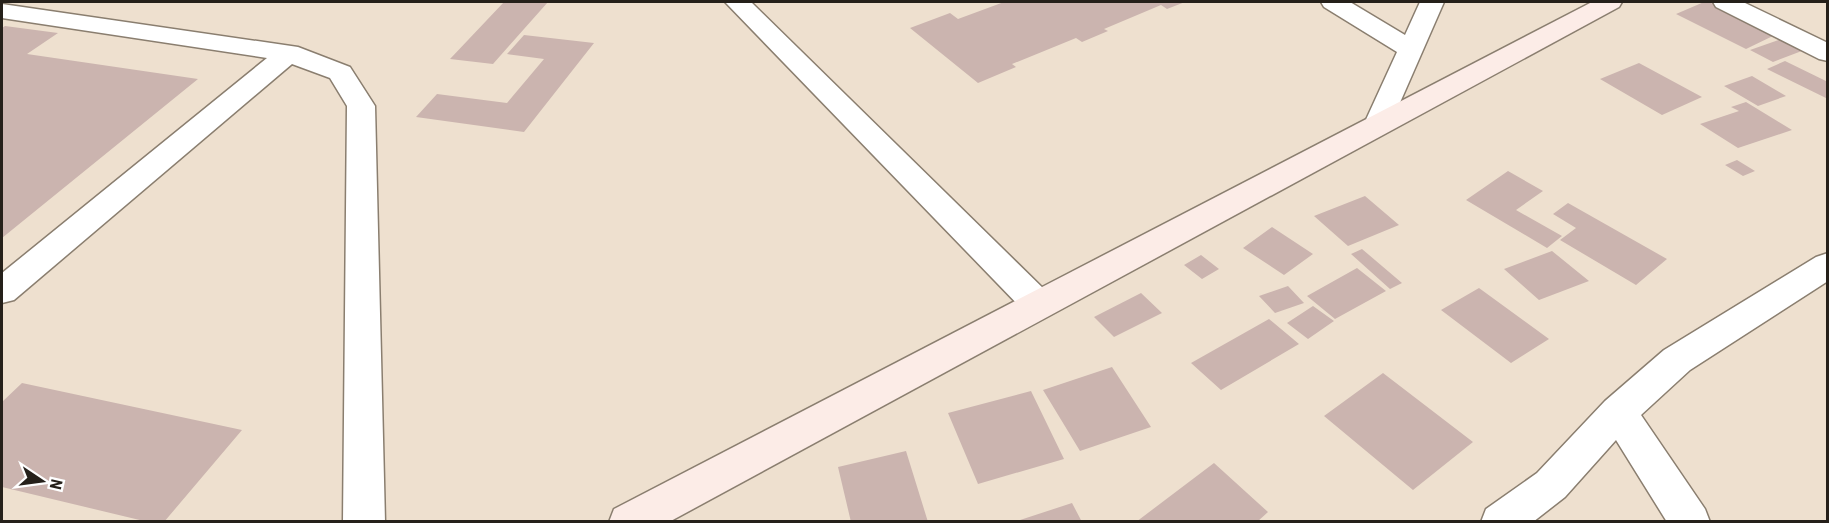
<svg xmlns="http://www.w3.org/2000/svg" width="1829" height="523" font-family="'Roboto Condensed',sans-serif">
	<rect width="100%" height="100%" fill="#eee0cf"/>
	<path fill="#cbb4af" d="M504,2H548L493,64L450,59Z
		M1004,2H1185L1167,9L1161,5L1104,29L1108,31L1082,42L1076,38L1012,64L1016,67L978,83L910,28L950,13L958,19Z
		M1704,2H1709L1777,34L1746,49L1676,14Z
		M5,26L58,33L27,54L198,79L2,238V28Z
		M524,35L594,43L524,132L416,117L437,94L507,103L544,59L507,54Z
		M1784,38L1807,49L1773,62L1750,50Z
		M1785,61L1828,82V99L1767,69Z
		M1639,63L1702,97L1662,115L1600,79Z
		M1752,76L1786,96L1758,106L1724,86Z
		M1746,102L1792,130L1738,148L1700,124L1739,111L1731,107Z
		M1737,160L1755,171L1743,176L1725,165Z
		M1508,171L1543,191L1516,210L1562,236L1547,248L1466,200Z
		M1365,196L1399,225L1348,246L1314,216Z
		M1568,203L1667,259L1636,285L1560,240L1576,228L1553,214Z
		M1272,227L1313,254L1284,275L1243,248Z
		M1362,249L1402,283L1390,289L1351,254Z
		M1552,251L1589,281L1539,300L1504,269Z
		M1201,255L1219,269L1202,279L1184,265Z
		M1357,268L1386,291L1335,319L1307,296Z
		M1288,286L1304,303L1275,313L1259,296Z
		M1479,288L1549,339L1511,363L1441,310Z
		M1141,293L1162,313L1114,337L1094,317Z
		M1313,306L1334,321L1308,339L1287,323Z
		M1269,319L1299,344L1221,390L1191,363Z
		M1112,367L1151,427L1080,451L1043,390Z
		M1383,373L1473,442L1413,490L1324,416Z
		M22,383L242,430L164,522H148L2,487V402Z
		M1031,391L1064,459L978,484L948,413Z
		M906,451L928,522H851L838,467Z
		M1214,463L1268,512L1257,522H1136Z
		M1072,503L1082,522H1017V521Z"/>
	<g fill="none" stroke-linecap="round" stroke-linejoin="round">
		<defs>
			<path id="street" d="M725,2H751L1050,295L1055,304L1050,313L1038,317L1026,313Z
				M1321,2H1350L1405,35L1420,2H1444L1388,130L1378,133L1368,130L1364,124L1397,52L1324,7Z
				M1713,2H1743L1828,43V61L1819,59L1716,7Z
				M2,4L298,47L350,67L375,106L385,522H343L347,106L330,78L292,64L14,300L2,303V273L267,58L2,18Z
				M1828,253V281L1690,370L1641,415L1705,509L1710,522H1667L1616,440L1565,497L1533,522H1481L1486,509L1537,473L1605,401L1664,350L1816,257Z"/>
			<path id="secondary" d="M1592,2H1622L1619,7L669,522H609L614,509Z"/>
		</defs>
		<use href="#street" stroke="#8a7e6f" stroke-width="3"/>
		<use href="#secondary" stroke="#8a7e6f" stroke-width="3"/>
		<use href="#street" fill="#fff" fill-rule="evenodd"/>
		<use href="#secondary" fill="#fcece7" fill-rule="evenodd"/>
	</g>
	<rect width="1829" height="523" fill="none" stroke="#25201a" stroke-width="6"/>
	<g transform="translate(42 481) rotate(103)" stroke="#ffffff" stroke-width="4.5" paint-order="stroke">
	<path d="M0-4.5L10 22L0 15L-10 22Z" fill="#25201a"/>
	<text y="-9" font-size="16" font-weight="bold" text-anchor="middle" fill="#25201a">N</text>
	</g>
</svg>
